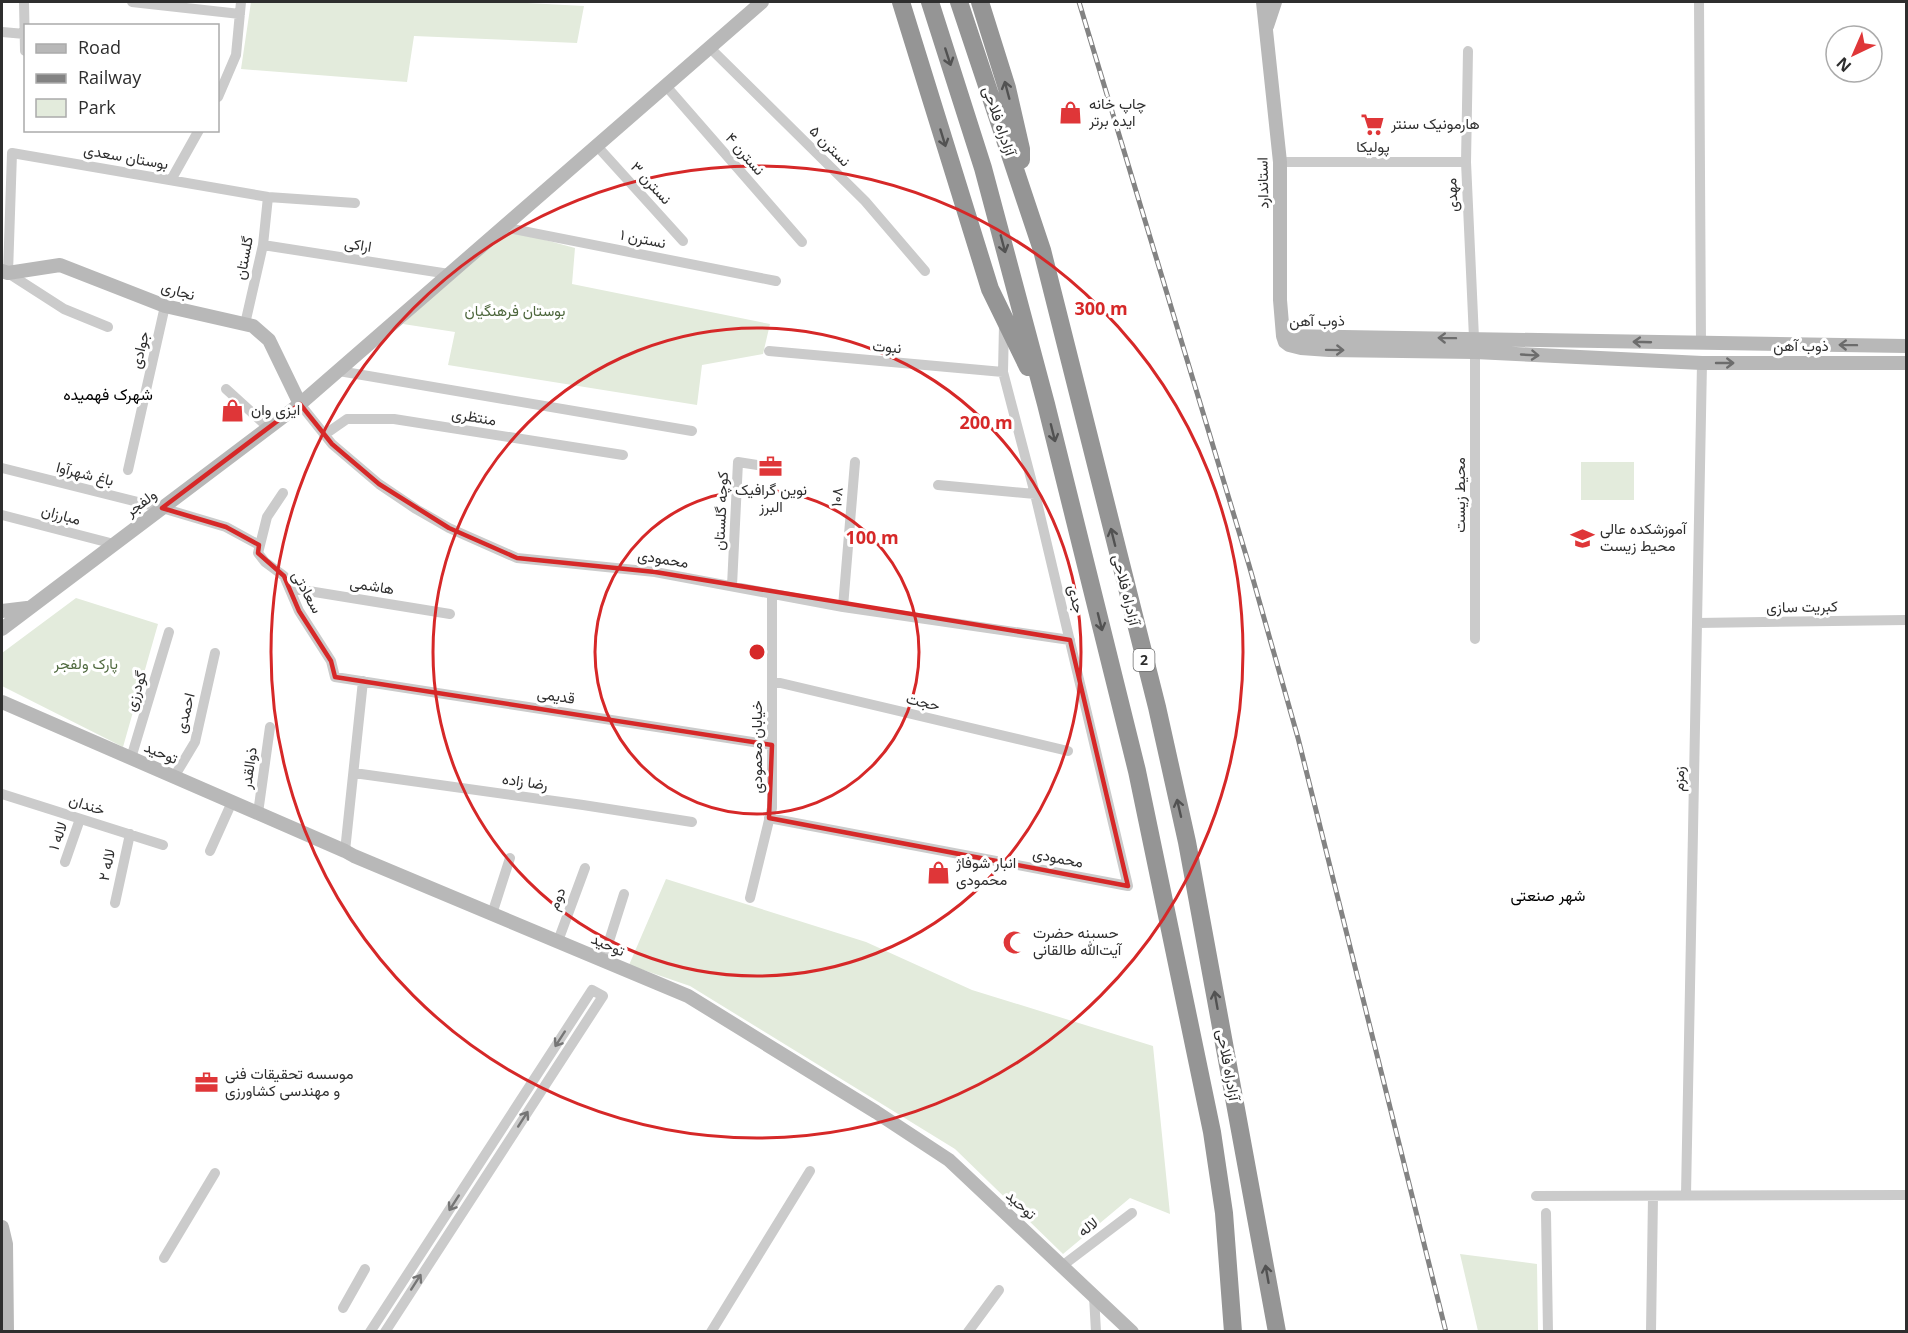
<svg xmlns="http://www.w3.org/2000/svg" width="1908" height="1333" font-family="'Open Sans',Vazirmatn,sans-serif">
	<rect width="100%" height="100%" fill="#fff"/>
	<path fill="#e3ebdc" d="M251,2H508L584,6L577,43L414,36L407,82L241,69Z
		M504,229L575,248L572,284L770,324L763,354L702,365L697,405L448,365L455,332L403,324Z
		M1581,462H1634V500H1581Z
		M76,598L158,624L123,747L2,686V653Z
		M666,879L866,942L972,990L1153,1046L1170,1214L1130,1198L1063,1254L955,1149L690,986L629,965Z
		M1460,1254L1537,1264L1538,1331H1478Z"/>
	<g fill="none" stroke-linecap="round" stroke-linejoin="round">
		<path stroke="#cbcbcb" stroke-width="10" d="M24,2L25,51
			M132,2L240,14
			M1699,2L1701,344
			M2,32L25,34
			M710,48L865,201L925,271
			M1468,51L1466,162L1474,338
			M666,86L802,242
			M218,97L236,55L241,2
			M597,146L683,241
			M1280,162H1466
			M171,180L199,130
			M503,227L776,281
			M263,245L449,274
			M245,324L263,245L268,197
			M108,327L64,309L8,273L12,153L268,197L355,203
			M769,351L1003,372
			M1475,352V639
			M339,371L692,431
			M226,389L269,428
			M300,404L332,444L379,484L416,509L449,528L517,558L655,572L843,607L1070,640
			M324,435L347,419H394L623,455
			M2,468L162,508L226,527L259,545
			M128,470L165,306
			M938,485L1035,494
			M283,493L267,517L258,553L265,562L284,576L299,611L331,661L335,677L772,745
			M2,515L114,544
			M732,586L738,462L764,466
			M290,588L450,614
			M843,607L855,462
			M1697,623L1906,620
			M772,681L1068,751
			M131,758L169,632
			M354,773L583,805L692,822
			M174,777L195,742L215,653
			M2,794L163,845
			M258,813L270,727
			M769,818L1128,886L1035,494L1003,372L1004,325
			M210,851L232,802
			M345,851L363,681
			M65,862L80,819
			M750,898L772,808V594
			M115,903L130,834
			M492,914L510,858
			M558,941L585,868
			M603,960L624,894
			M1686,1195L1702,363
			M1536,1196L1906,1195
			M1546,1213L1548,1332
			M164,1258L215,1173
			M1062,1266L1132,1213
			M1094,1296L1096,1332
			M343,1308L365,1269
			M370,1332L592,990L603,996L385,1332
			M711,1332L810,1171
			M968,1332L999,1290
			M1651,1332L1653,1196"/>
		<path stroke="#b8b8b8" stroke-width="14" d="M1263,2L1280,162V300L1283,336L1285,342L1289,345L1301,348L1329,350L1475,352L1702,363H1906
			M1267,26L1275,2
			M2,271L8,273L60,265L165,306L253,326L269,340L300,404
			M1283,336L1906,346
			M2,611L27,608
			M2,629L300,404L762,2
			M2,702L345,851L354,856L688,996L876,1112L949,1160L1132,1332
			M2,1227L6,1244L7,1332"/>
		<path stroke="#959595" stroke-width="18" d="M901,2L990,289L1028,367
			M930,2L983,168L1046,404L1137,771L1212,1132L1224,1213L1233,1332
			M959,2L1042,250L1157,707L1187,842L1277,1332
			M980,2L1007,88L1021,149V160"/>
		<defs>
			<path id="rail" d="M1079,2L1249,565L1298,738L1446,1332"/>
		</defs>
		<use href="#rail" stroke="#838383" stroke-width="5"/>
		<use href="#rail" stroke="#fff" stroke-width="3" stroke-dasharray="9" stroke-linecap="butt"/>
	</g>
	<defs><path id="oneway-shaft" d="M-6 0H5M1.5-3L5.5 0L1.5 3" fill="none" stroke-width="1.6" stroke-linecap="round" stroke-linejoin="round" transform="scale(1.5)"/></defs>
	<g stroke="#525252">
		<use href="#oneway-shaft" transform="translate(948 57) rotate(72)"/>
		<use href="#oneway-shaft" transform="translate(1007 90) rotate(-105)"/>
		<use href="#oneway-shaft" transform="translate(943 138) rotate(73)"/>
		<use href="#oneway-shaft" transform="translate(1003 244) rotate(75)"/>
		<use href="#oneway-shaft" transform="translate(1053 433) rotate(76)"/>
		<use href="#oneway-shaft" transform="translate(1113 537) rotate(-104)"/>
		<use href="#oneway-shaft" transform="translate(1100 622) rotate(76)"/>
		<use href="#oneway-shaft" transform="translate(1179 808) rotate(-103)"/>
		<use href="#oneway-shaft" transform="translate(1216 1000) rotate(-100)"/>
		<use href="#oneway-shaft" transform="translate(1267 1274) rotate(-100)"/>
	</g>
	<g stroke="#6c6c6c">
		<use href="#oneway-shaft" transform="translate(1447 338) rotate(-179)"/>
		<use href="#oneway-shaft" transform="translate(1642 342) rotate(-178)"/>
		<use href="#oneway-shaft" transform="translate(1848 345) rotate(-179)"/>
		<use href="#oneway-shaft" transform="translate(1335 350) rotate(1)"/>
		<use href="#oneway-shaft" transform="translate(1530 355) rotate(3)"/>
		<use href="#oneway-shaft" transform="translate(1725 363)"/>
	</g>
	<g stroke="#757575">
		<use href="#oneway-shaft" transform="translate(560 1039) rotate(123)"/>
		<use href="#oneway-shaft" transform="translate(523 1119) rotate(-57)"/>
		<use href="#oneway-shaft" transform="translate(454 1203) rotate(123)"/>
		<use href="#oneway-shaft" transform="translate(416 1282) rotate(-57)"/>
	</g>
	<path fill="none" stroke="#d62828" stroke-width="4.5" stroke-linejoin="round" d="M300,404L332,444L379,484L449,528L517,558L655,572L1070,640L1128,886L769,818L772,745L335,677L331,661L299,611L284,576L258,553L259,545L226,527L162,508Z"/>
	<g fill="none" stroke="#d62828" stroke-width="3">
		<circle cx="757" cy="652" r="162"/>
		<circle cx="757" cy="652" r="324"/>
		<circle cx="757" cy="652" r="486"/>
	</g>
	<defs>
		<symbol id="shop-bare" viewBox="-9 -9 18 18"><path d="M-5-2.5h2.3a2.7 3.5 0 0 1 5.4 0H5L5.5 6h-11ZM-1.5-2.5h3a1.5 2.3 0 0 0-3 0Z" fill="#df3638" stroke="#fff" stroke-width="2.5" paint-order="stroke"/></symbol>
		<symbol id="supermarket-bare" viewBox="-9 -9 18 18"><path d="M-6-5.5h2.5l.6 2H6L4.5 2H-2.5L-4.4-4H-6ZM-1.5 3.2a1.3 1.3 0 1 0 .1 0ZM3 3.2a1.3 1.3 0 1 0 .1 0Z" fill="#df3638" stroke="#fff" stroke-width="2.5" paint-order="stroke"/></symbol>
		<symbol id="office-bare" viewBox="-9 -9 18 18"><path d="M-6-3h4V-5.5h4V-3h4V5H-6ZM-1-4.5V-3h2v-1.5ZM-6 0V1H6V0Z" fill="#df3638" stroke="#fff" stroke-width="2.5" paint-order="stroke"/></symbol>
		<symbol id="university-bare" viewBox="-9 -9 18 18"><path d="M0-5L7-2L0 1L-7-2ZM-4 1L0 2.5L4 1V4Q0 6-4 4Z" fill="#df3638" stroke="#fff" stroke-width="2.5" paint-order="stroke"/></symbol>
		<symbol id="mosque-bare" viewBox="-9 -9 18 18"><path d="M3.5-4.9A6 6 0 1 0 3.5 4.9A5 5 0 1 1 3.5-4.9Z" fill="#df3638" stroke="#fff" stroke-width="2.5" paint-order="stroke"/></symbol>
	</defs>
	<g fill-rule="evenodd">
		<use href="#shop-bare" x="1054" y="96" width="33" height="33"/>
		<use href="#supermarket-bare" x="1356" y="108" width="33" height="33"/>
		<use href="#shop-bare" x="216" y="394" width="33" height="33"/>
		<use href="#office-bare" x="754" y="450" width="33" height="33"/>
		<use href="#university-bare" x="1566" y="522" width="33" height="33"/>
		<use href="#shop-bare" x="922" y="856" width="33" height="33"/>
		<use href="#mosque-bare" x="998" y="926" width="33" height="33"/>
		<use href="#office-bare" x="190" y="1066" width="33" height="33"/>
	</g>
	<g text-anchor="middle" stroke-width="6" stroke-linejoin="round" paint-order="stroke">
		<rect fill="#fff" stroke="#6d6d6d" stroke-width="1.5" x="1133.5" y="649" width="21" height="22" rx="4.5"/>
		<g font-size="14" font-weight="bold" fill="#2e2e2e">
			<text x="1144" y="665">2</text>
		</g>
		<g font-size="15" fill="#2e2e2e" stroke="#fff" text-anchor="start">
			<text x="1089" y="109">چاپ خانه<tspan x="1089" dy="17">ایده برتر</tspan></text>
			<text x="1391" y="129">هارمونیک سنتر</text>
			<text x="251" y="415">ایزی وان</text>
			<text x="771" y="495" text-anchor="middle">نوین گرافیک<tspan x="771" dy="17">البرز</tspan></text>
			<text x="1600" y="534">آموزشکده عالی<tspan x="1600" dy="17">محیط زیست</tspan></text>
			<text x="956" y="868">انبار شوفاژ<tspan x="956" dy="17">محمودی</tspan></text>
			<text x="1033" y="938">حسینه حضرت<tspan x="1033" dy="17">آیت‌الله طالقانی</tspan></text>
			<text x="225" y="1079">موسسه تحقیقات فنی<tspan x="225" dy="17">و مهندسی کشاورزی</tspan></text>
		</g>
		<g font-size="15" fill="#2e2e2e" stroke="#fff">
			<text transform="translate(999 121) rotate(71)" y="5">آزادراه فلاحی</text>
			<text transform="translate(830 146) rotate(45)" y="5">نسترن ۵</text>
			<text x="1373" y="152">پولیکا</text>
			<text transform="translate(745 154) rotate(49)" y="5">نسترن ۴</text>
			<text transform="translate(126 157) rotate(10)" y="5">بوستان سعدی</text>
			<text transform="translate(651 183) rotate(47)" y="5">نسترن ۳</text>
			<text transform="translate(1263 183) rotate(-91)" y="5">استاندارد</text>
			<text transform="translate(1452 195) rotate(-93)" y="5">مهدی</text>
			<text transform="translate(643 239) rotate(11)" y="5">نسترن ۱</text>
			<text transform="translate(358 245) rotate(9)" y="5">اراکی</text>
			<text transform="translate(244 258) rotate(-79)" y="5">گلستان</text>
			<text transform="translate(178 291) rotate(16)" y="5">نجاری</text>
			<text transform="translate(1317 321) rotate(-1)" y="5">ذوب آهن</text>
			<text x="1801" y="351">ذوب آهن</text>
			<text transform="translate(887 347) rotate(5)" y="5">نبوت</text>
			<text transform="translate(140 350) rotate(-77)" y="5">جوادی</text>
			<text transform="translate(474 417) rotate(9)" y="5">منتظری</text>
			<text transform="translate(85 474) rotate(14)" y="5">باغ شهرآوا</text>
			<text transform="translate(1460 495) rotate(-90)" y="5">محیط زیست</text>
			<text transform="translate(837 497) rotate(-85)" y="5">۱۰۸</text>
			<text transform="translate(141 503) rotate(-37)" y="5">ولفجر</text>
			<text transform="translate(721 511) rotate(-87)" y="5">کوچه گلستان</text>
			<text transform="translate(61 515) rotate(15)" y="5">مبارزان</text>
			<text transform="translate(663 559) rotate(9)" y="5">محمودی</text>
			<text transform="translate(372 586) rotate(9)" y="5">هاشمی</text>
			<text transform="translate(1126 590) rotate(76)" y="5">آزادراه فلاحی</text>
			<text transform="translate(307 592) rotate(61)" y="5">سعادتی</text>
			<text transform="translate(1076 599) rotate(77)" y="5">جدی</text>
			<text transform="translate(1802 607) rotate(-1)" y="5">کبریت سازی</text>
			<text transform="translate(136 691) rotate(-73)" y="5">گودرزی</text>
			<text transform="translate(556 696) rotate(9)" y="5">قدیمی</text>
			<text transform="translate(923 702) rotate(13)" y="5">حجت</text>
			<text transform="translate(185 713) rotate(-76)" y="5">احمدی</text>
			<text transform="translate(757 747) rotate(-90)" y="5">خیابان محمودی</text>
			<text transform="translate(161 753) rotate(23)" y="5">توحید</text>
			<text transform="translate(249 768) rotate(-82)" y="5">ذوالقدر</text>
			<text transform="translate(1679 779) rotate(-89)" y="5">زمزم</text>
			<text transform="translate(525 782) rotate(8)" y="5">رضا زاده</text>
			<text transform="translate(87 805) rotate(18)" y="5">خندان</text>
			<text transform="translate(58 836) rotate(-71)" y="5">لاله ۱</text>
			<text transform="translate(1058 858) rotate(11)" y="5">محمودی</text>
			<text transform="translate(107 865) rotate(-78)" y="5">لاله ۲</text>
			<text transform="translate(557 899) rotate(-69)" y="5">دوم</text>
			<text transform="translate(608 945) rotate(24)" y="5">توحید</text>
			<text transform="translate(1228 1065) rotate(80)" y="5">آزادراه فلاحی</text>
			<text transform="translate(1021 1205) rotate(43)" y="5">توحید</text>
			<text transform="translate(1088 1227) rotate(-37)" y="5">لاله</text>
		</g>
		<g font-size="15" fill="#4e683d" stroke="#fff">
			<text x="515" y="316">بوستان فرهنگیان</text>
			<text x="86" y="669">پارک ولفجر</text>
		</g>
		<g font-size="16" fill="#000" stroke="#fff">
			<text x="108" y="400">شهرک فهمیده</text>
			<text x="1548" y="901">شهر صنعتی</text>
		</g>
	</g>
	<circle cx="757" cy="652" r="9" fill="#d62828" stroke="#fff" stroke-width="3"/>
	<g font-size="18" text-anchor="middle" font-weight="bold" fill="#d62828" stroke="#fff" stroke-width="6" stroke-linejoin="round" paint-order="stroke">
		<text x="1101" y="315">300 m</text>
		<text x="986" y="429">200 m</text>
		<text x="872" y="544">100 m</text>
	</g>
	<rect width="1908" height="1333" fill="none" stroke="#2e2e2e" stroke-width="6"/>
	<rect x="24" y="24" width="195" height="108" fill="#ffffff" stroke="#ababab" stroke-width="1.5"/>
	<rect x="36" y="44" width="30" height="9" fill="#b8b8b8" stroke="#ababab" stroke-width="1.5"/>
	<text x="78" y="54" font-size="18" fill="#2e2e2e">Road</text>
	<rect x="36" y="74" width="30" height="9" fill="#838383" stroke="#ababab" stroke-width="1.5"/>
	<text x="78" y="84" font-size="18" fill="#2e2e2e">Railway</text>
	<rect x="36" y="99" width="30" height="18" fill="#e3ebdc" stroke="#ababab" stroke-width="1.5"/>
	<text x="78" y="114" font-size="18" fill="#2e2e2e">Park</text>
	<g transform="translate(1854 54) rotate(224)"><circle r="28" fill="#ffffff" stroke="#ababab" stroke-width="1.5"/>
	<path d="M0-4.5L10 22L0 15L-10 22Z" fill="#df3638"/>
	<text y="-9" font-size="16" font-weight="bold" text-anchor="middle" fill="#2e2e2e">N</text>
	</g>
</svg>
